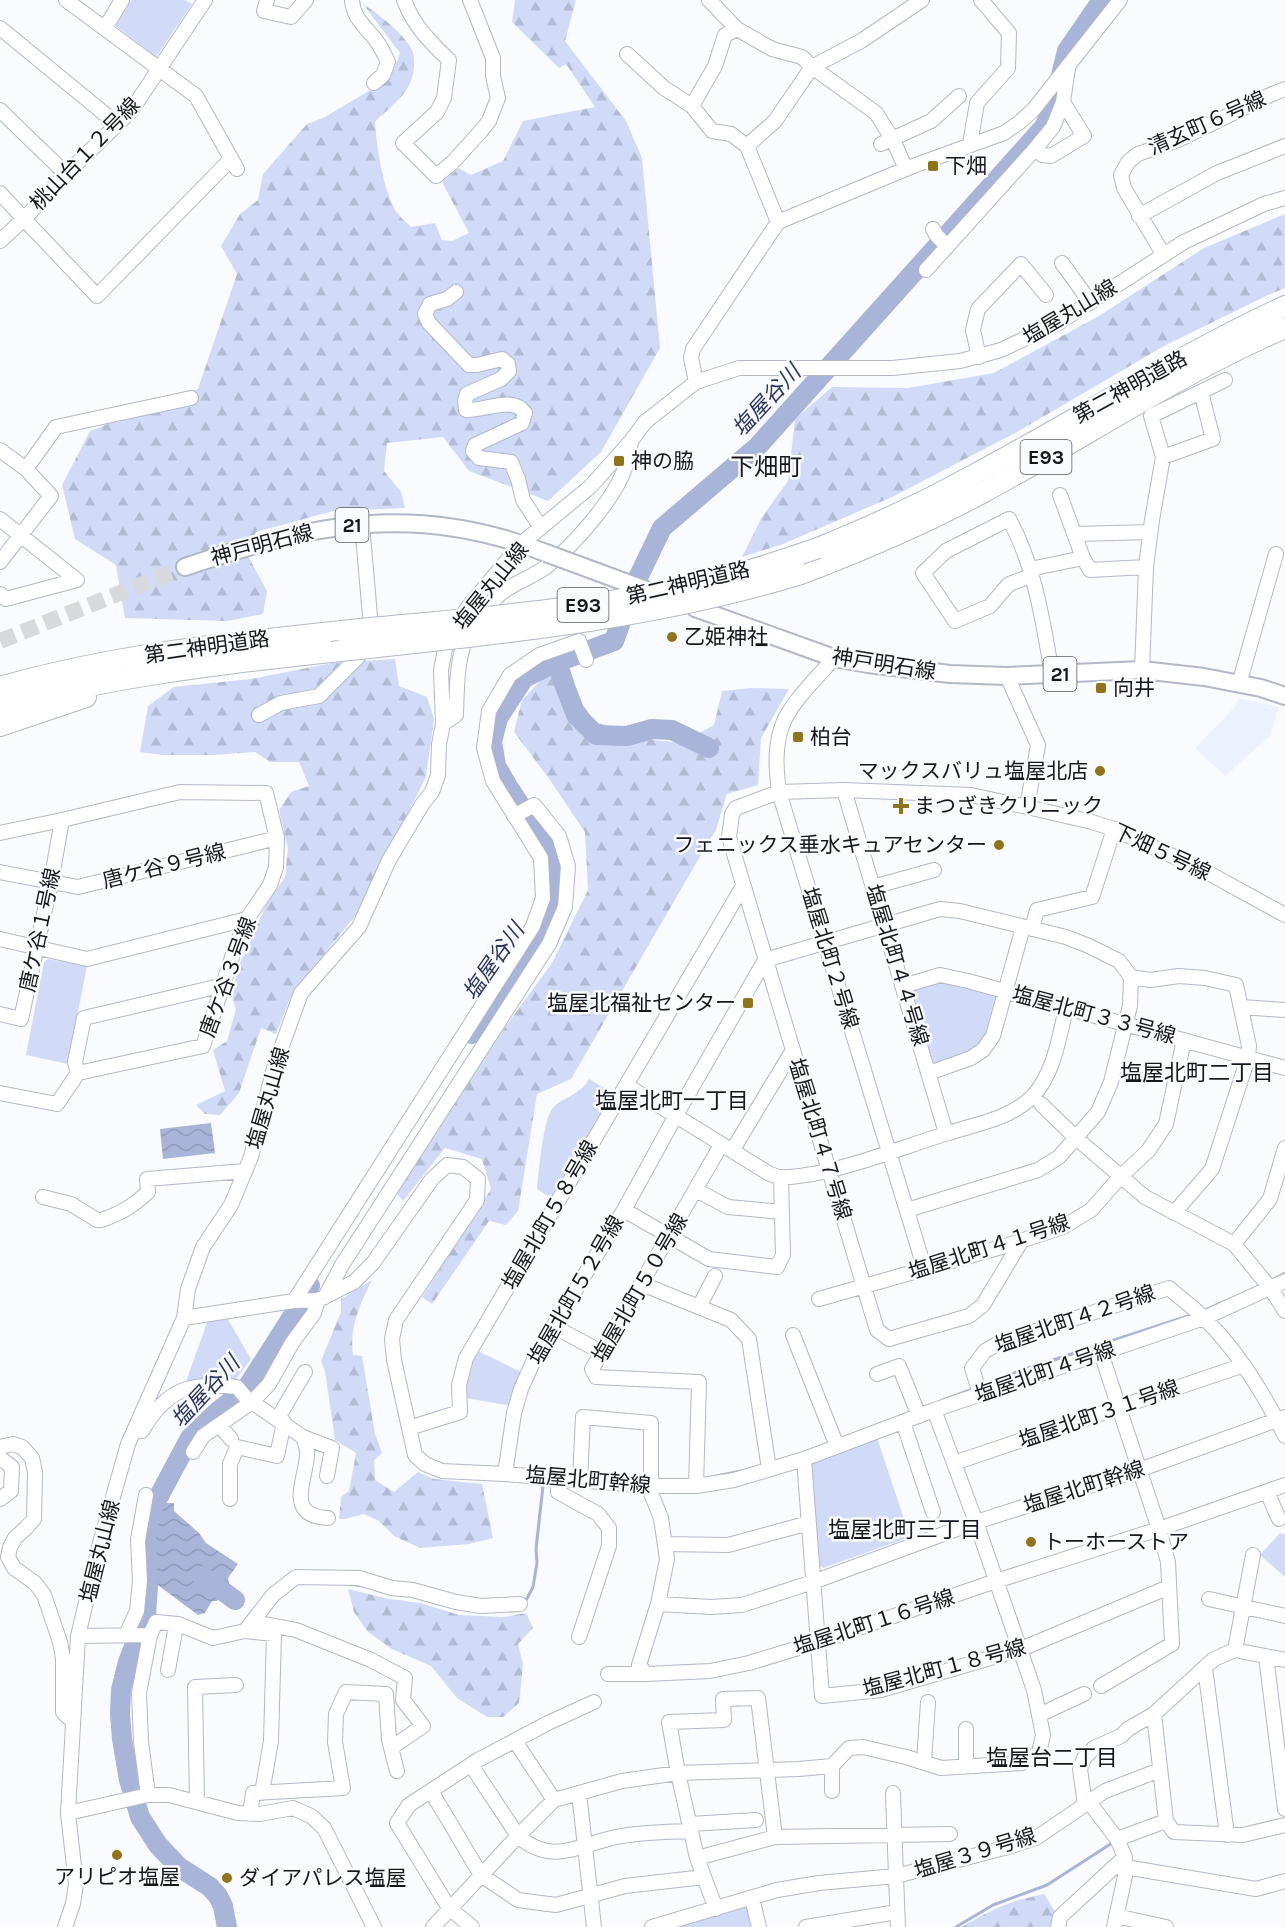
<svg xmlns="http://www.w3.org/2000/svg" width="1285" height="1927" font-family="Karla,'Noto Sans JP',sans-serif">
	<defs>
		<pattern id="forest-firs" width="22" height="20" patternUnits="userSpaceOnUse" patternTransform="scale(1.5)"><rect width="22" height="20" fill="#d1dbf8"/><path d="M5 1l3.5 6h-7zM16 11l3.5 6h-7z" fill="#b3bbd4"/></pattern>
		<pattern id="water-waves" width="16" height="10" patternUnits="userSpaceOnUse" patternTransform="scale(1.5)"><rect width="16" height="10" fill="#a8b4d8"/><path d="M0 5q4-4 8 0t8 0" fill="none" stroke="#909ab9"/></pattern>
	</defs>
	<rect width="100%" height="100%" fill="#fafbfe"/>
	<path fill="#ecf1fe" d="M1239,698L1279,707L1270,736L1225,776L1195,748L1233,709Z"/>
	<path fill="url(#forest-firs)" d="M515,0H576L565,41L626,121L642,158L660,348L601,452L548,501L469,471L443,437L387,443L384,471L401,492L405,508L333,511L256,532L247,554L267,591L263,614L227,621L125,618L116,565L75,539L62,485L90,431L198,389L237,274L221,246L240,214L258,200L263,174L307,124L325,117L377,86L394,69L400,53L363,4C377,13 403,33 411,48C418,61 413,81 405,92C397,103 384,112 375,122C377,150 382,184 395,210C399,216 406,222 411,227L435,223L442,240L452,241L469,233L442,182L459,168L471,175L503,161L523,121L595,107L566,64L559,68L512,22Z
		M1285,214V288L1268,295L1164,346L1017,432L892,497L783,544L742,557L762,517L788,481L795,419L832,387L908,388L994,373L1099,316L1204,248Z
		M395,659L399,686L427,697L434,719L426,777L359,911L292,994L276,1034L261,1028L239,1093L220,1115L205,1114L196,1105L225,1091L213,1050L227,1041L236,1009L232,997L237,970L267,903L285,877L288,849L279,810L291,792L309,786L299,762H270L255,752L213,755H163L140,752L148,706L174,687L251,679L332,663Z
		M567,669L578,698L595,722L654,740L682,743L714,725L722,691L751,688L789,689L761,738L758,785L727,794L716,829L571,1079L537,1094L518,1211L506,1225L489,1221L432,1304L422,1297L491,1189L482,1159L445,1148L403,1201L394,1190L479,1063L552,963L588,890L585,832L550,780L514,732L522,700L546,675Z
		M372,1280C360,1304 349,1327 353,1355L362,1356L375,1434L382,1453L374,1460L375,1480L394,1492L418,1472L434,1479L482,1484L493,1538L469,1544L420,1548L394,1536L379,1521L364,1514L345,1519H339L341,1497L349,1491L356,1453L335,1440L325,1371L321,1361L341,1312V1299Z
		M348,1589L389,1599L421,1603L459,1615L504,1617L526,1613L533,1628L518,1644L523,1665L519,1703L503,1717H487L457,1698L431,1666L392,1649L368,1632L354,1612Z
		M1044,1894L1056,1913L1053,1927H962C992,1909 1010,1901 1044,1894Z"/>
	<path fill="#d1dbf8" d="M131,0H185L192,4L156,57L116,26Z
		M48,959L87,966L68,1064L26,1055L44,962Z
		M941,982L959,983L996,994C1001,1010 987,1032 981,1047L936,1065L930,1062L911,993L914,987Z
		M589,1079L613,1093L553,1199L537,1189C539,1171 543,1121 552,1109C560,1098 580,1096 589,1079Z
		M227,1318L251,1359L234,1382L185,1384L208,1320Z
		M476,1350L521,1372L511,1406L466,1398C466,1381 469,1366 476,1350Z
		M877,1438L910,1537L823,1568L817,1564L810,1467L814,1461Z
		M1280,1533L1285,1534V1577L1260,1555Z
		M749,1904L754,1927H674Z"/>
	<path fill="url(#water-waves)" d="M211,1123L215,1153L163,1159L160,1129Z
		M161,1503H174V1511L199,1533L206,1543L238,1564L228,1578L229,1583L217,1601H212L205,1613L198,1615L155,1583L153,1530Z"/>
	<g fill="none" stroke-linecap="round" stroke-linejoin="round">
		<path stroke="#a8b4d8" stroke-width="3" d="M1276,1278L1285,1273
			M1205,1310L1225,1301
			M985,1384L1022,1370L1188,1316
			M943,1400L970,1390
			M712,1477L741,1471
			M349,1584L363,1586
			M524,1604L533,1587L537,1563L536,1549L543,1486
			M956,1927L993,1905L1047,1885L1112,1843"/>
		<path stroke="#a8b4d8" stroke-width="20" d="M557,662L566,689L576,715L596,735L627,736L652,729L672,730L709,748
			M472,1034L492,1003L536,947L551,918L556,899V874L550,851L509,788L496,766L492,742L498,718L524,678L557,662L614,641L634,586L662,528L758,446L1044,127L1053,108L1067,51L1102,0
			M202,1576L235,1600
			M227,1927L223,1906L218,1896L210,1887L179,1867L158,1845L140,1817L129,1780L122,1739L120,1714L121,1690L128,1662L146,1615L148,1586L146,1534L151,1511L190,1438L218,1411L246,1389L294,1314L310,1286"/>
		<path stroke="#d8d9dc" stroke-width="16" stroke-dasharray="16 8" stroke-linecap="butt" d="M0,641L185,567"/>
		<defs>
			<path id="minor" d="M66,0L196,96L237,169
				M267,0L264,11L291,17L306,0
				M352,0C353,15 361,23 370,33C378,41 383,51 388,62L383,75L374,83
				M404,0C413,25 430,42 449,60L444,98L437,112L403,143L436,176L452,163L481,131L489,121L498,98L493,76V58L470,0
				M709,0L737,29L772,49L802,57L812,67L876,113L893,140L906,169
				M0,28L117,124
				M105,28L122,0
				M627,54L664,88L692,106L712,131L731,134L747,146
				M692,106L715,66L725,35L737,29
				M0,110L66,174
				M881,144L931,121L959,96
				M970,144L977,103L1008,68L1009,33L981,0
				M1035,149L1042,155L1051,156L1084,136L1063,102
				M0,193L24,219L66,174L131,111L205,0
				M1139,216L1217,173L1285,146
				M778,222L747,146L775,121L812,67L861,41L922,0
				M933,229L937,236L947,246
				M0,241L24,219L97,296L231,159
				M1163,254L1124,188L1121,175L1128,162L1138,154L1178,140L1270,95L1285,89
				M1062,263L1090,302
				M926,270L1035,149L1053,127L1063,102L1068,68
				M456,292L447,299L430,304L425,314L429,323L469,365H477L502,359L508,364L509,371L501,379L467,394L465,401L466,410C485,411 513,395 525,413L522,423L475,445L473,451L479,458L511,462L518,479L523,500L541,528
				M979,357L973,330L978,309L1021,264L1046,295
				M696,382L739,368H892L960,361L1001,350L1058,323L1184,242L1264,204L1285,198
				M0,450L26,469L51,496L0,562
				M1163,457L1213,439L1201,392
				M26,469L56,427L191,398
				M1060,495L1083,558
				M0,519L77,580L6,599L0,594
				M1075,534L1150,532
				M834,658C818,677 794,699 784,721C774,744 776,769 779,792L925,1270
				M1142,670L1146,567L1152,520L1163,457L1151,416L1225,380
				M1052,674C1043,622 1035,566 1009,519L946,551L923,573L955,621L990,606L1009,584L1031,576L1035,568L1083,558L1090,570L1146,567
				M1007,676L1038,745L1027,807L1092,822L1114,829L1203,870L1285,915
				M1239,684L1276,554
				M259,715L281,703L319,696L358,657L367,638L370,616L362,524
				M443,724L456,715C457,688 456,655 470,630C477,618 489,604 499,595C513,583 531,578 546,567C573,546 614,500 625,468C628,460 629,450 631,442
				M844,790L971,795L1027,807
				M0,833L62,820L180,792L266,793L277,838L276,867L270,885L247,919L235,948L203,1046L78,1073L57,1104L0,1093
				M0,872L78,887L277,838
				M873,887L934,870
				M1032,929L1037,910L1092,897L1114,829
				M0,939L87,959L247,919
				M1131,977L1150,980L1179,976L1205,978L1236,985L1249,1046L1248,1058L1212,1169L1174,1213
				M903,986L940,975L968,981L1285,1068
				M1241,1007L1285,1010
				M0,1014L21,1019L51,882L62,820
				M78,1073L75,1062L84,1018L224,985
				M929,1073L971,1058L983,1050L993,1036L1023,927
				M626,1085L768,1173C773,1175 777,1177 781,1177C792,1178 803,1175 813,1174C858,1165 901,1148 945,1134C975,1124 1008,1120 1032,1097C1054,1074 1059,1038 1066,1008
				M1041,1104L1076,1138L1145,1197L1234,1244L1271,1289L1285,1311
				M946,1133L844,790L779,792L736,808L732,814L729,837L877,1330L889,1339L969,1316L983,1305L1022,1240
				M732,1151L793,1050
				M696,1190L728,1207L782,1212
				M43,1197L71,1204L97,1220H101C120,1214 133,1206 148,1192L147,1179L245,1171
				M624,1210L709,1259L777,1267L783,1255L781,1177
				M1234,1244L1270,1199L1285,1148
				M642,1284L731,1320L749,1339L769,1469
				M325,1297L342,1265L549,944L565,907L568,866L559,836L534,805L514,816
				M819,1299L1005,1246L1063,1227L1091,1210L1121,1176L1148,1151L1166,1124L1184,1040
				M294,1301L533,926L543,898L541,858L493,781L484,748L489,711L510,675L539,655L579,641L586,660
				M699,1307L715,1276
				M184,1318L294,1301L318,1300L354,1282L373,1263L432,1179L447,1165L463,1167L478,1179L477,1200L396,1320L392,1339L394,1360L415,1455L425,1464L442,1471L505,1474L648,1486H696L734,1480L804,1459L822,1696L881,1690L1021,1649L1169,1587
				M553,1326L603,1353
				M793,1335L837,1446
				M1101,1353L1159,1529L1168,1562L1172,1644L1101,1686
				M877,1374L899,1366L919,1416
				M980,1394L972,1368L985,1351L999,1343L1169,1288C1180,1298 1193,1307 1204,1318C1238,1351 1264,1394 1285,1436
				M278,1418L305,1372
				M903,1422L933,1512
				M219,1425L231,1439
				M409,1428L460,1412L459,1385L466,1358L743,886
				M142,1431C167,1388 190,1382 237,1387L247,1399L303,1437C305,1443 308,1450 307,1456C305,1482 285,1516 328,1518
				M303,1437L332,1448L327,1476
				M0,1447L13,1444L22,1447L32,1458L35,1472L34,1519L26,1528L15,1538L10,1547L8,1557L14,1568L35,1583L44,1595L60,1642L63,1658V1712L73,1722
				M193,1452L203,1436L252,1402L269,1384L292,1343L314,1313L318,1300
				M0,1458L12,1467L11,1491L0,1499
				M804,1459L934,1410L1204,1318L1285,1281
				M954,1463L1244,1365
				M505,1474L514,1413L521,1389L537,1353L624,1210L675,1117L765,960L940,909L960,911L1066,937L1089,946L1119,961L1131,977L1130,1006L1111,1082L1098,1112L1059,1157L1038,1170L907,1210
				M558,1478V1492L598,1514L609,1528V1546L579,1637
				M580,1480L583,1417L651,1423V1479L648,1486L661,1518L667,1559L658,1604L639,1665L646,1674L710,1671L749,1663L818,1642L996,1581L1159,1529L1285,1485
				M696,1486L699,1382L596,1377L592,1369L721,1145
				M1267,1492L1279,1519
				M230,1499V1464L237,1447L277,1456L284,1422
				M665,1544L728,1545L809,1523
				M1209,1599L1285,1616
				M658,1604L711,1607L742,1605L813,1582L976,1522L1139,1470L1285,1417
				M265,1624L296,1630L371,1660L405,1678L403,1700L423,1726L391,1748
				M245,1631L273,1595L296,1577L359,1578L392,1588L413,1590L456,1602L481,1606L520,1604
				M126,1635L137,1611L140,1581L138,1540L146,1495
				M78,1636L150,1635L156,1622L178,1624L213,1638L245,1631L274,1634L271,1741L262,1793
				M1235,1650L1253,1555
				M1266,1656L1285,1809
				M1285,1660L1235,1650L1214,1659L1154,1714L1166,1821L1174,1832L1243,1835L1285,1825
				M1205,1668L1227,1835
				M168,1670L175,1631
				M608,1674H646
				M1039,1715L1084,1694
				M515,1741L554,1800
				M924,1762L928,1702
				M471,1765L518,1836C554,1868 582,1842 622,1836C645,1832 668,1832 691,1831
				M832,1766V1791
				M966,1766V1729
				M431,1791L481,1875L518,1900L556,1905L625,1886L704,1877
				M579,1793L594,1927
				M148,1795L141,1742L139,1693L150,1635
				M197,1802L195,1687L236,1685
				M1089,1802L1117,1839
				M1085,1805L1080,1769L1084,1758L1094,1748L1121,1736L1128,1729L1154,1714
				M68,1813L148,1795H169L238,1813L260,1814L293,1808L311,1816L324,1828L374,1927
				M250,1814L253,1793L343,1788L335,1742L336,1714L346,1692L386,1694L389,1740L397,1771
				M690,1824L756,1820
				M697,1858L775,1837L950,1834
				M1125,1867L1256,1889L1285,1881
				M752,1898L759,1927
				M716,1909L697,1858L678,1773L669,1722L724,1720L723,1699L758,1698L775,1837
				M1116,1916L1166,1927
				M65,1927L73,1904L76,1884L68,1813L78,1636L100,1543L128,1444L184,1318L188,1289L203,1247L231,1205L251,1157L274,1068L301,993L359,927L389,860L423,803L432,792L438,775L439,744L443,724L441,670L445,649L454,629L468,607L522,543L590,487L631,441L645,422L696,382L691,358L693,349L778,222L913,166L1004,133L1020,122L1034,109L1120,0
				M433,1927L518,1836L554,1800L622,1781L678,1773L799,1769L832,1766L849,1748L863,1747L906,1757L941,1768L1022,1763L1039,1753L1043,1735L1034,1690L976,1522L934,1410
				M472,1927L449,1908L397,1823L409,1805L478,1760L548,1723L594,1702
				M652,1927L777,1890L819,1883L896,1876L893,1793
				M806,1927L897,1912
				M898,1927L896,1876L1008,1847L1036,1838L1105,1791L1160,1770
				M1058,1927L1060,1917L1125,1857
				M1114,1927L1125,1876V1857L1117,1839L1166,1821"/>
			<path id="major" d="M185,567C313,524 415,501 546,553
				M695,608L834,658L868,664L950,674L1007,676L1142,670L1204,677L1261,688L1285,696"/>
			<path id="highway" d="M818,548C872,526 925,502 975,474C1079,418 1178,356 1285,306
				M801,574C864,550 925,524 984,492C1085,438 1180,373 1285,328
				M0,687C111,655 227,643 341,631
				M0,707C109,677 219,664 331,652
				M0,726L86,697"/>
		</defs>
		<use href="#minor" stroke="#b3b8c7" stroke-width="16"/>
		<use href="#major" stroke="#b3b8c7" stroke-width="20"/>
		<use href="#highway" stroke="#b3b8c7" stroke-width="22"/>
		<use href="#minor" stroke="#fff" stroke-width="14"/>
		<use href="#major" stroke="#fff" stroke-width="16"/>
		<use href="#highway" stroke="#fff" stroke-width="20"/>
		<defs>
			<path id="major-bridge" d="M546,553L657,594"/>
			<path id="highway-bridge" d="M341,631C460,619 579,611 695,585C737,575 778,562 818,548
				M331,652C490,635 648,621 801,574"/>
		</defs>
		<use href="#major-bridge" stroke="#b3b8c7" stroke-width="20" stroke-linecap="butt"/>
		<use href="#highway-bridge" stroke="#b3b8c7" stroke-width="22" stroke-linecap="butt"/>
		<use href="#major-bridge" stroke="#fff" stroke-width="16"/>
		<use href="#highway-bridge" stroke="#fff" stroke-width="20"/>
	</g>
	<g fill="#8f7419" stroke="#fafbfe" stroke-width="2">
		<rect x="927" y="160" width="12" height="12" rx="3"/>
		<rect x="613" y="455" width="12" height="12" rx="3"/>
		<circle cx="672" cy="637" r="6"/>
		<rect x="1095" y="682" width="12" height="12" rx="3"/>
		<rect x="792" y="731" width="12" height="12" rx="3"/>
		<circle cx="1100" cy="771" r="6"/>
		<path d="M898 797h6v6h6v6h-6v6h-6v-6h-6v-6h6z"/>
		<circle cx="999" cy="845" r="6"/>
		<rect x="742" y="997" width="12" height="12" rx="3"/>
		<circle cx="1031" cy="1542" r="6"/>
		<circle cx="117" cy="1855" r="6"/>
		<circle cx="227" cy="1878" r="6"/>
	</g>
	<g text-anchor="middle" stroke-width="5" stroke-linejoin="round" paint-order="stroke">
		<g fill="#fafbfe" stroke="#5a5b60" stroke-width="1.5">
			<rect x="1020.5" y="440" width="51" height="34" rx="4.5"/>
			<rect x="335.5" y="508" width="33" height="34" rx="4.5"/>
			<rect x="557.5" y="588" width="51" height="34" rx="4.5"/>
			<rect x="1043.5" y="657" width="33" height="34" rx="4.5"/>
		</g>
		<g font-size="20" font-weight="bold" fill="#16171d">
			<text x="1046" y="464">E93</text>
			<text x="352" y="532">21</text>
			<text x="583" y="612">E93</text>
			<text x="1060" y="681">21</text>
		</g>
		<g font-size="21" fill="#16171d" stroke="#fafbfe">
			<text transform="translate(1207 123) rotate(-24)" y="7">清玄町６号線</text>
			<text transform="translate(85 154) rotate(-46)" y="7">桃山台１２号線</text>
			<text transform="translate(1070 312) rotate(-31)" y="7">塩屋丸山線</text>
			<text transform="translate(1130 387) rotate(-29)" y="7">第二神明道路</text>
			<text transform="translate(262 545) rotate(-15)" y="7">神戸明石線</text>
			<text transform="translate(688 583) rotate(-13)" y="7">第二神明道路</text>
			<text transform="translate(491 586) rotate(-51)" y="7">塩屋丸山線</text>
			<text transform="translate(207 647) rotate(-8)" y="7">第二神明道路</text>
			<text transform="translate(884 664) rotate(9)" y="7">神戸明石線</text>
			<text transform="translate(1162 852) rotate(25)" y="7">下畑５号線</text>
			<text transform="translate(164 866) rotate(-14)" y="7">唐ケ谷９号線</text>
			<text transform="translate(40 930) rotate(-78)" y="7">唐ケ谷１号線</text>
			<text transform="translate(830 958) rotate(73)" y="7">塩屋北町２号線</text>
			<text transform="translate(897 965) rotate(73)" y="7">塩屋北町４４号線</text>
			<text transform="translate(228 977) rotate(-70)" y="7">唐ケ谷３号線</text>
			<text transform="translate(1094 1015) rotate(15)" y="7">塩屋北町３３号線</text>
			<text transform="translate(268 1098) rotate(-74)" y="7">塩屋丸山線</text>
			<text transform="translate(820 1139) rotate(73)" y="7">塩屋北町４７号線</text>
			<text transform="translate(550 1215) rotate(-60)" y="7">塩屋北町５８号線</text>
			<text transform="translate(989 1247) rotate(-18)" y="7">塩屋北町４１号線</text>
			<text transform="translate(640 1288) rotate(-60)" y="7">塩屋北町５０号線</text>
			<text transform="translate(576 1290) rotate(-60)" y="7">塩屋北町５２号線</text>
			<text transform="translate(1075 1319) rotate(-19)" y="7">塩屋北町４２号線</text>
			<text transform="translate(1045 1372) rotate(-19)" y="7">塩屋北町４号線</text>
			<text transform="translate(1099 1414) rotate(-19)" y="7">塩屋北町３１号線</text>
			<text transform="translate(588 1480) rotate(5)" y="7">塩屋北町幹線</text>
			<text transform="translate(1084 1487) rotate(-18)" y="7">塩屋北町幹線</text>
			<text transform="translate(100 1551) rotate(-76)" y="7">塩屋丸山線</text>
			<text transform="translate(874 1622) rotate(-18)" y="7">塩屋北町１６号線</text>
			<text transform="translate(944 1668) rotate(-15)" y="7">塩屋北町１８号線</text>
			<text transform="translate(975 1853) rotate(-17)" y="7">塩屋３９号線</text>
		</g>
		<g font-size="21" fill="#16171d" stroke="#fafbfe" text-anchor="start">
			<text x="945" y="173">下畑</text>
			<text x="631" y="468">神の脇</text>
			<text x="684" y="644">乙姫神社</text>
			<text x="1113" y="695">向井</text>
			<text x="810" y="744">柏台</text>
			<text x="1088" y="778" text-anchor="end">マックスバリュ塩屋北店</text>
			<text x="914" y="813">まつざきクリニック</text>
			<text x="987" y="852" text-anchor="end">フェニックス垂水キュアセンター</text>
			<text x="736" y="1010" text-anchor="end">塩屋北福祉センター</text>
			<text x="1043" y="1549">トーホーストア</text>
			<text x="117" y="1884" text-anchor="middle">アリピオ塩屋</text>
			<text x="239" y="1885">ダイアパレス塩屋</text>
		</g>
		<g font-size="22" font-style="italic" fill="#2a3564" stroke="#fafbfe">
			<text transform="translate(766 400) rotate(-47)" y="8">塩屋谷川</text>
			<text transform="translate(493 961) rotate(-55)" y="8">塩屋谷川</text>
			<text transform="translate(205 1391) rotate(-47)" y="8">塩屋谷川</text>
		</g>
		<g font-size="22" fill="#16171d" stroke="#fafbfe">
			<text x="1197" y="1080">塩屋北町二丁目</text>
			<text x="672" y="1108">塩屋北町一丁目</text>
			<text x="905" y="1537">塩屋北町三丁目</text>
			<text x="1052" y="1765">塩屋台二丁目</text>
		</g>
		<g font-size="24" fill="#16171d" stroke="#fafbfe">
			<text x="766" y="475">下畑町</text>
		</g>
	</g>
</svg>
